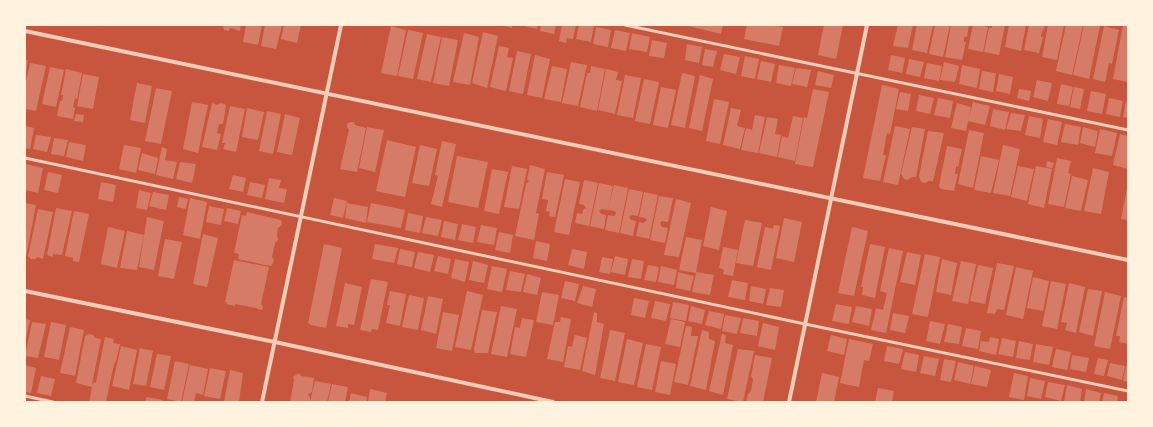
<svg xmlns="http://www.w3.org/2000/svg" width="1153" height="427" font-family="Literata,serif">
	<rect width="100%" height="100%" fill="#c8553d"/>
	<path fill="#d67c66" d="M223,25H241L240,31L230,28L229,31L224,30Z
		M246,25H262L258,45L243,42Z
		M265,25H282L276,49L261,46Z
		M284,25H301L297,43L281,39Z
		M502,25H512V28Z
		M520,25H538L537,29Z
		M541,25H556L554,34L540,31Z
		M562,25H576L573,39L567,38L566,43L559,41Z
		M579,25L594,26L591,42L576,39Z
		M684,25H723L721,34Z
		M747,25H771L783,27L779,46L744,39Z
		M824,25H843L836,59L818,55Z
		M898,25H913L908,48L893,46Z
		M917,25H933L927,53L912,50Z
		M935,25H950L943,57L929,54Z
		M951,25H969L967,37H964V42H966L962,60L945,57Z
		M973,25H986L985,27H988L983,52L968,49Z
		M992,25H1005L999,55L984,52L989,28H992Z
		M1009,25H1026L1021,51L1005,47Z
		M1029,25H1045L1044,29L1042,31L1041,37H1043L1039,53L1024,50Z
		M1048,25H1064L1057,60L1042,57Z
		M1066,25H1083L1072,75L1056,71Z
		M1084,25L1100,26L1089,79L1073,75Z
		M1123,25H1128V82L1113,79Z
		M391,26L406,30L397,76L381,73Z
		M1104,26L1119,30L1112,64L1109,63L1105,82L1093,79Z
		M596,27L611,30L608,47L593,44Z
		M408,30L423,33L413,79L398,76Z
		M615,30L630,33L626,51L611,48Z
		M483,32L498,36L487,88L472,83Z
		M464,33L479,37L470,85L453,82Z
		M632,33L650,37L647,52L629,49Z
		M427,34L441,37L431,82L417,79Z
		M442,37L458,40L449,86L433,83Z
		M652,40L667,43L664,58L649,56Z
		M687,44L702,47L699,63L685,60Z
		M499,46L509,48L507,57L513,58L506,91L490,87Z
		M705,49L717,51L713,67L702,65Z
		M517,51L531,54L523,94L509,91Z
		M724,54L740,57L736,74L720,70Z
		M535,55L550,59L542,98L527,95Z
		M891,55L905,58L902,73L888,70Z
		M745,56L759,59L755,79L741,76Z
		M909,59L924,62L920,77L906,74Z
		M25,60H28L26,73H25Z
		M761,61L775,64L771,82L757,79Z
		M571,62L587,65L578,106L562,103Z
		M944,62L959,66L955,82L940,80Z
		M30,63L46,66L36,111L25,109L26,102H25V86Z
		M927,63L942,66L939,81L924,78Z
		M779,65L795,68L791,86L776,83Z
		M962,65L980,69L977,88L959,84Z
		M552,66L567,69L561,102L544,99Z
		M591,66L605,69L597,111L580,107L587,73H590Z
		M50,67L64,70L56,107L42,104Z
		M796,68L811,70L807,87L792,84Z
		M66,69L82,73L77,99L75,98L73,107L75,108L73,119L57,116L60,101H62L63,95H61Z
		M606,69L618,72L616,80L622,81L615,114L598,110Z
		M818,71L834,75L831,88L815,85Z
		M982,71L996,73L993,92L979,89Z
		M682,73L695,76L685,128L671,125Z
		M83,74L99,77L93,109L77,106Z
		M999,74L1013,77L1010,94L996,91Z
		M625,75L641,78L633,118L617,115Z
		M700,75L713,79L702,131L689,128Z
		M644,79L659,82L650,124L635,121Z
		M1037,80L1052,83L1048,101L1033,97Z
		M137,83L152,86L145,123L130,120Z
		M1061,84L1073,87L1069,106L1057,104Z
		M882,85L899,89L890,134L887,133L883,155H886L880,181L863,178Z
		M661,87L676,90L668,128L653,125Z
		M1074,87L1084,89L1080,109L1070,107Z
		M156,88L172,91L161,144L145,141Z
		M813,89L829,92L813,167L795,164L804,117L807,118Z
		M1019,89L1031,91L1029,101L1017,98Z
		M1091,91L1106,94L1102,114L1087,111Z
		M900,92L911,94L908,111L896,109Z
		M919,95L934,98L930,114L916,111Z
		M938,98L953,101L950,118L934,115Z
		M1109,98L1123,101L1120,117L1106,114Z
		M714,99L729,102L720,144L706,141Z
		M1126,101L1128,102V118L1123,117Z
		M192,102L208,105L198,153L183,149Z
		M973,102L990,106L985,125L968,121Z
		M212,103L217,105L220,103L225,104L226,106L223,124H219L217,133L221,134L217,150L202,147Z
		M957,103L971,107L966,131L951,128Z
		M230,106L245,109L236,152L223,149L225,143H222Z
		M247,108L264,112L258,140L242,137Z
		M731,108L741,110L737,126L745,128L740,149L723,145Z
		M993,109L1009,112L1005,130L990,126Z
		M267,111L281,114L273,154L259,151Z
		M1011,113L1025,115L1021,131L1006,129Z
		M76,114L84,115L83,122L74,121Z
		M285,114L300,118L292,155L277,152Z
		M755,115L765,117L758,153L741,150L746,128L752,130Z
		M793,116L803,118L795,161L778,157L782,136L788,138Z
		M1029,116L1043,119L1040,138L1025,135Z
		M767,117L778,119L775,134L781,135L777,157L759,153Z
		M1048,119L1062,122L1057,145L1043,142Z
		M350,122H354L355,125L366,128L357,172L340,169L349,130L347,127V124Z
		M1065,124L1081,127L1078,145L1061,142Z
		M25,126L34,128L30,149L25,148Z
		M895,126L910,129L898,185L883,182Z
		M367,127L384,130L375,172L359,168Z
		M912,127L925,129L916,177H912L907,180L904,179L901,174Z
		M1083,127L1098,131L1095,147L1080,143Z
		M1100,129L1117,133L1112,156L1095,153Z
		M969,130L984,133L973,188L958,184Z
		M928,131L944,133L933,181H929L925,183L921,182L919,176Z
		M1120,134L1128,136V169L1113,165Z
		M36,135L51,137L47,152L33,149Z
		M54,138L68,140L64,156L51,154Z
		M387,140L416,147L405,197L376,191Z
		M442,141L456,144L442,207L431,204L438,176L435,175Z
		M69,142L86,145L83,161L66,157Z
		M124,145L141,148L136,173L119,169Z
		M420,145L437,149L429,186L412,183Z
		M1003,145L1020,149L1010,196L993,193Z
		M947,146L962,149L958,167L956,166L955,174H958L954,191L941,189L939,186Z
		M162,147L167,149L165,160L177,162L173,179L156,175Z
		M142,153L158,158L155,174L138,170Z
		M457,156L488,162L478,208L448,202Z
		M981,156L999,160L991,193L974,190Z
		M1057,158L1071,161L1068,173L1071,174L1064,207L1048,204Z
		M1047,161L1054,163L1052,168L1046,167Z
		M180,162L196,164L192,183L176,179Z
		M25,164L43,168L38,193L25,190Z
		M530,165L545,169L536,213L539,214L534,240L515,236L526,184L529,181L527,180Z
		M512,166L527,169L519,209L504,207Z
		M1018,166L1034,169L1027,201L1011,197Z
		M1036,166L1052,169L1044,208L1028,204Z
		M1093,168L1109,172L1101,214L1084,211Z
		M492,169L508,172L499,214L484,211Z
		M48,172L62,175L58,193L44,190Z
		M547,172L564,175L555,217L549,216L550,212L546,211L548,200L542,199Z
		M233,175L246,178L243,192L229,189Z
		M1072,176L1088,180L1081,211L1065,208Z
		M269,178L281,180L279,188L287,189L284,203L265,199Z
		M565,179L580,182L569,235L554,232Z
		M584,180L598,183L589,226L575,223L577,213L582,214L583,210L586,208L584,205L579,204Z
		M101,182L116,185L113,202L98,199Z
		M250,182L265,185L262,198L247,195Z
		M599,183L613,186L608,210L602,209L599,211L601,214L606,215L604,229L590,226Z
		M614,185L628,188L619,233L605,230L608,215L614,216L616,214L615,211L608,210Z
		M1127,188L1128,189V220L1121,219Z
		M629,189L643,192L638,216L632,215L629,217L631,220L636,221L633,236L620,233Z
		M139,190L151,193L147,210L136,208Z
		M153,192L169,195L166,210L149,206Z
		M644,192L658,195L649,239L636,236L639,222L643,223L647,220L645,218L639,217Z
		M659,196L673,198L668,222L662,221L660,223L662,227L668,228L665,243L650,240Z
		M179,197L188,199L186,209L177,207Z
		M190,198L207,202L200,239L183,235Z
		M334,198L347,201L343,218L330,215Z
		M676,199L691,203L679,257L664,255Z
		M25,203L36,205L26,257H25Z
		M347,203L368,207L366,223L345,218Z
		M371,203L405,210L401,228L367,222Z
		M209,206L224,209L221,225L206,222Z
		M711,207L727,211L719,250L703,246Z
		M56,208L72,211L62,255L53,254V257L47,255Z
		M227,208L241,211L238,224L224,221Z
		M38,209L53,212L43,259L38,257L35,259H31L28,256Z
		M74,211L89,214L79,262L73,261V258L65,256Z
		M247,212L281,220L282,225L278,228L277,235L278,240L275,243L272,257L274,260L272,265L270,266L238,259L239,254L234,253L242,215L246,216Z
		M408,213L423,216L420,233L405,230Z
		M147,217L164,221L154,270L139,267Z
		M426,217L442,220L438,236L422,233Z
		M784,218L802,222L794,262L776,258Z
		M745,220L762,223L753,266L736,263Z
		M444,221L458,224L455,240L441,237Z
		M462,224L476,227L473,243L458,240Z
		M481,225L497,228L494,245L477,242Z
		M774,225L780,226L771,270L757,267L765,227L773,229Z
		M108,227L125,231L117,268L101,264Z
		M852,227L868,231L854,296L838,293Z
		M127,231L144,235L137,270L120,268Z
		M499,232L513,235L510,253L495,250Z
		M203,234L218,238L207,287L193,284Z
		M686,237L702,240L696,272L714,275L710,295L692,292L696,273L679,270Z
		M165,239L182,242L174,279L158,276Z
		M536,241L550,244L547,261L533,258Z
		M324,244L342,248L326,328L311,325L308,323Z
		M375,244L398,248L394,263L372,259Z
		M870,244L885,247L875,298L862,295L863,287H861Z
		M723,247L738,250L733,276L723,274L724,270L719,268Z
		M889,248L903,251L886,333L871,330L876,308L883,310L887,293L880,291Z
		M400,249L415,252L412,267L397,264Z
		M572,249L587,252L584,269L568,265Z
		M418,252L434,255L430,272L414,268Z
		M907,252L921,255L915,285L900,282Z
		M925,254L940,257L928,317L912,314Z
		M438,256L451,259L448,274L434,271Z
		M615,256L628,259L625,275L611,272Z
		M602,257L613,259L610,274L599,272Z
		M455,259L469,262L465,282L451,278Z
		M632,259L644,261L641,279L628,277Z
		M942,259L957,263L951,295L936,292Z
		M234,260L269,267L261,304L263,306L262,310H260L256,308L235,304V306L226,304L227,302H225Z
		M473,261L488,265L484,283L469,280Z
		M961,261L976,264L968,304L952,301Z
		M997,263L1014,266L1004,310L997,309L995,314L987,313Z
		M648,265L659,267L656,282L644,280Z
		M978,265L993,268L985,304L970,301Z
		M492,266L507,269L502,292L487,289Z
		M661,266L677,270L674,285L658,282Z
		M1016,267L1033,271L1023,319L1006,315Z
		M510,271L525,274L521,292L506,290Z
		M678,272L694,276L690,291L676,288Z
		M527,274L541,278L537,295L523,292Z
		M1033,277L1049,281L1043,311L1027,308Z
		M371,279L388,282L378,330L372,329L371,332L360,330Z
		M732,280L748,283L745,300L728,297Z
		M565,281L579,284L575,301L561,298Z
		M1051,281L1066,284L1057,329L1042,326Z
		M345,283L362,287L354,325L348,324V328L336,326Z
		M1069,283L1085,287L1076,333L1065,330L1067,323L1061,322Z
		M583,286L596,289L592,307L577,303Z
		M751,286L766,289L763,304L749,301Z
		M770,288L784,290L781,307L766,305Z
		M1088,289L1102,291L1093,336L1079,332Z
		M390,291L406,294L400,326L386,323L390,305H387Z
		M467,291L483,295L471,350L455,347Z
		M542,292L559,295L553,325L536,322Z
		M1105,292L1121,296L1110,349L1094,346Z
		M409,295L424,298L418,330L402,327Z
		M428,296L443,299L436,334L421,330Z
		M1124,297L1128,298V344L1119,342L1120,336H1116Z
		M634,298L649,301L645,318L631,315Z
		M655,301L670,304L666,321L651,318Z
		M673,302L689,305L686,321L670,318Z
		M836,304L852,307L849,324L832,321Z
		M501,306L517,309L507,357L491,354Z
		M691,306L705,310L702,324L688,321Z
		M856,306L872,309L869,326L852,322Z
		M482,310L497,312L488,353H475L474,349Z
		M709,311L724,314L721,329L705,325Z
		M443,312L459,315L452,351L436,348Z
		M594,312L597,313V322L604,324L595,375L582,371Z
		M893,313L909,316L905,333L890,330Z
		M725,315L741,318L737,334L722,331Z
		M561,317L571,319L563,362L547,359L555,322H560Z
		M522,318L534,320L526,357L510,354L515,327L520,328Z
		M743,318L759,321L757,336L740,333Z
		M25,319L30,320L26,339H25Z
		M671,319L685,322L680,347L665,344Z
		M930,321L945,324L940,344L926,341Z
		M32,322L46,324L38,358L25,356Z
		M51,322L66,325L59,360L44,357Z
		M763,323L779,327L775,350L758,346Z
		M948,324L962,327L959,344L944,342Z
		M686,326L692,327L691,336H698L688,385L674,382Z
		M70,327L84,330L75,376L60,373Z
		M966,328L981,331L978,349L962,346Z
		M610,330L625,333L615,381L600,378Z
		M702,330L709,332V339L715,341L706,390L690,386Z
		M89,334L93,335L95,338L101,339L92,384L96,382L105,337L114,339L113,343L120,344L116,361L114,364L106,402H89L92,387L76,383L85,336Z
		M722,334L726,335L725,343L733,345L723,395L709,391Z
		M575,335L587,338L580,370L564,367L568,346L572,347Z
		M831,335L847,339L844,355L827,351Z
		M990,337L999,339L996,355L979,351L981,341L989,342Z
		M1002,338L1016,341L1013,357L998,354Z
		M627,339L643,343L634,385L618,382Z
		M849,339L873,344L869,361L864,360L859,387L840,383Z
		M1019,341L1033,344L1030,360L1016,358Z
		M646,344L661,347L652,390L637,387Z
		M1036,344L1053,347L1049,365L1033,362Z
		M121,346L137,350L129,390L112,386Z
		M887,346L903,349L899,364L884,361Z
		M140,348L153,351L146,386L133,384Z
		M738,349L754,351L743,402L727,399Z
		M1056,349L1071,352L1067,370L1052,367Z
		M905,352L919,355L916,372L901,369Z
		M157,354L171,356L164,390L150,387Z
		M755,355L772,358L763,402H746L748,394L751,391L753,379L751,376Z
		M1072,355L1089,358L1086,372L1070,369Z
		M924,356L939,359L935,376L920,373Z
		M1098,358L1108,360L1104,376L1094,374Z
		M944,359L956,361L951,382L940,380Z
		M175,361L189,364L181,402L167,399Z
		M661,361L676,364L670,395L655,392Z
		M958,362L974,366L970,384L954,380Z
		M1110,363L1125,366L1122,380L1107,376Z
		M25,365L36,368L31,393L25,392Z
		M190,365L208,369L203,395L196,393L194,402H182Z
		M975,366L991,370L987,387L971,384Z
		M1126,366H1128V382L1123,381Z
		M210,368L226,371L220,399L204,396Z
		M230,370L243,373L239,402H224Z
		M299,373L301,376L314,378L312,392L308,394L310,398V402H290L294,380L293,377Z
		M822,373L839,377L834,402H816Z
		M1014,373L1028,376L1024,400L1009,397Z
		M41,376L55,379L51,396L37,393Z
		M1030,378L1045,381L1041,399L1027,396Z
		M315,381L331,384L327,402H310Z
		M1048,382L1065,385L1061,401L1045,397Z
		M332,384L348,387L345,402H328Z
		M1067,385L1082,389L1080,402H1064Z
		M878,388L894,391L892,402H875Z
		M370,389L387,393L385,402H368Z
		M1086,389L1101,393L1099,402H1084Z
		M351,393L367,397L366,402H349Z
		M1104,393L1118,396L1117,402H1102Z
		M147,397L163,400L162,402H145Z"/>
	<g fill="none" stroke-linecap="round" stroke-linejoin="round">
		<path stroke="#f1ccb7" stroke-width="3" d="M625,25L1128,130
			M25,158L805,324L1128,391
			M25,396L53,402"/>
		<path stroke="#f1ccb7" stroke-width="4" d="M25,31L1128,260
			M25,291L275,342L553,402
			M262,402L341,25
			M789,402L867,25"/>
	</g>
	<rect width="1153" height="427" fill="none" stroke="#fff3e0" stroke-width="52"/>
</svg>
